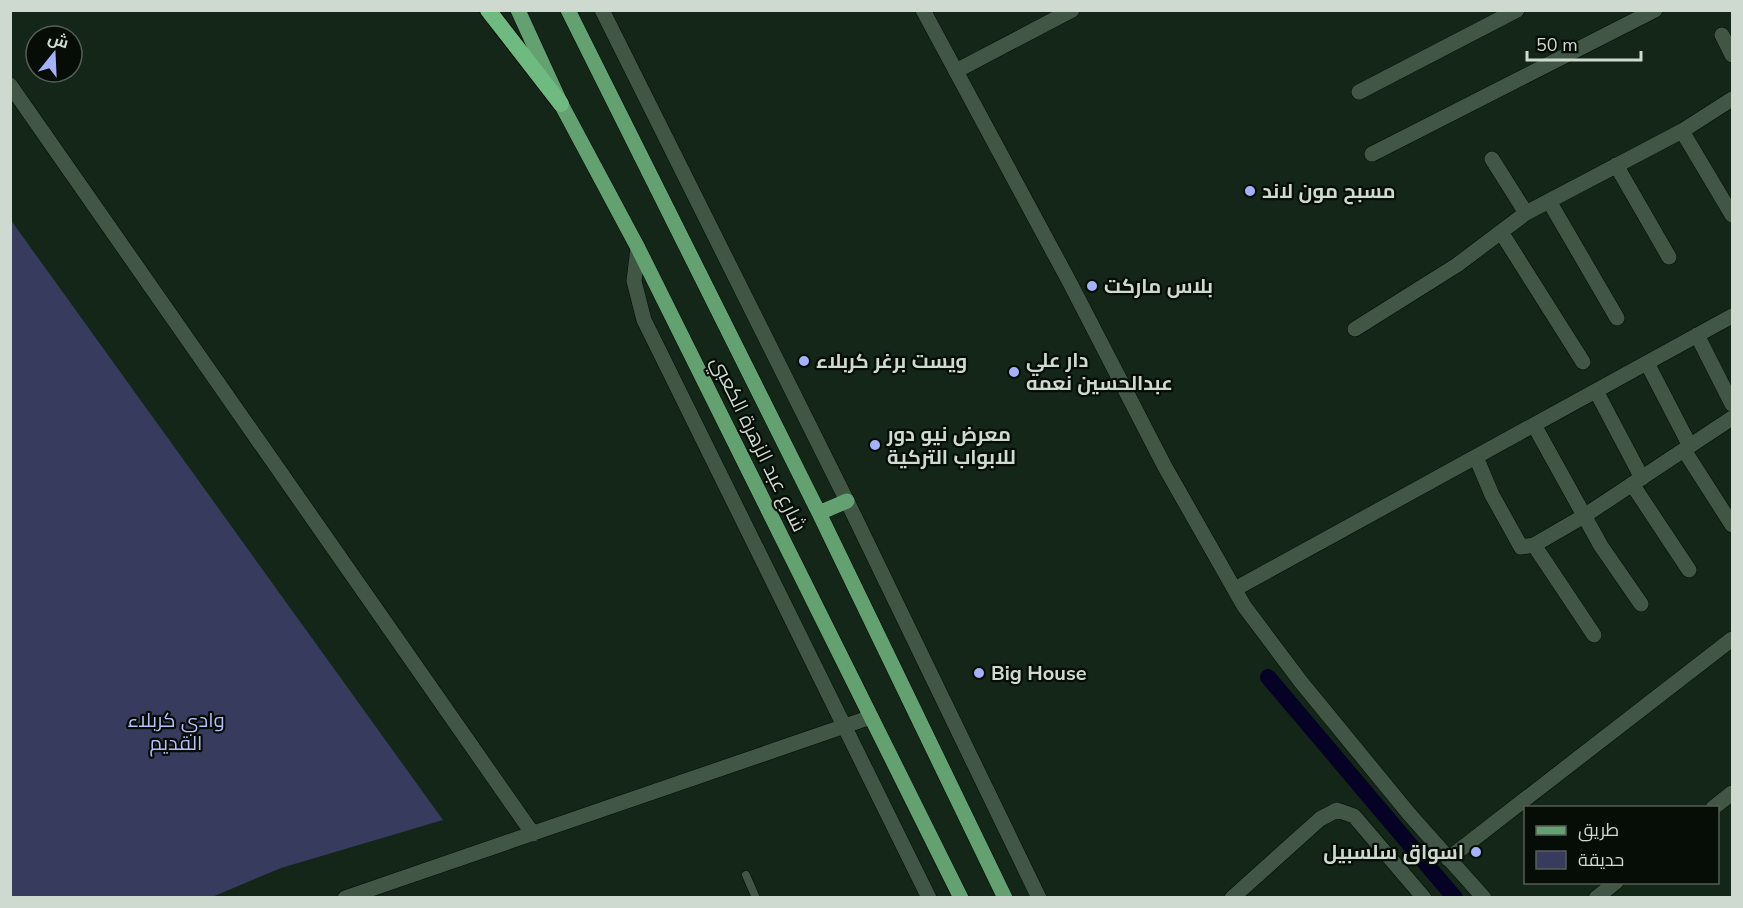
<svg xmlns="http://www.w3.org/2000/svg" width="1743" height="908" font-family="'Nunito Sans',Cairo,sans-serif">
	<rect width="100%" height="100%" fill="#132617"/>
	<path fill="#373c5f" d="M10,219L443,820L281,868L212,897H11Z"/>
	<g fill="none" stroke-linecap="round" stroke-linejoin="round">
		<path stroke="#050226" stroke-width="16" d="M1268,677L1455,898"/>
		<defs>
			<path id="service" d="M746,875L756,898"/>
			<path id="minor" d="M1722,35L1732,55
				M956,71L1072,10
				M10,85L533,834
				M1359,92L1517,10
				M1682,131L1732,215
				M1372,154L1655,10
				M1492,159L1526,213L1682,131L1732,99
				M1616,165L1669,257
				M1549,201L1617,318
				M1501,232L1583,362
				M1355,329L1457,265L1526,213
				M1697,335L1732,404
				M1647,363L1690,446
				M1596,391L1642,478
				M1534,425L1601,546L1641,604
				M1684,450L1732,525
				M1476,457L1492,495L1521,547L1534,545L1584,516L1732,418
				M1632,484L1689,570
				M1534,545L1594,635
				M1235,589L1732,316
				M1713,808L1732,793
				M1448,859L1732,639
				M345,898L871,717
				M1232,898L1320,819L1337,810L1354,816L1424,898
				M1596,898L1616,882"/>
			<path id="tertiary" d="M602,10L847,501L1039,898
				M923,10L1070,283L1165,467L1244,606L1301,682L1410,815L1484,898
				M638,248L634,281L644,320L929,898"/>
			<path id="primary" d="M518,10L561,104L638,248L961,898
				M568,10L819,513L1005,898
				M819,513L847,501"/>
			<path id="trunk" d="M488,10L561,104"/>
		</defs>
		<use href="#service" stroke="#010e04" stroke-width="9"/>
		<use href="#minor" stroke="#010e04" stroke-width="16"/>
		<use href="#tertiary" stroke="#010e04" stroke-width="16"/>
		<use href="#primary" stroke="#010e04" stroke-width="16"/>
		<use href="#trunk" stroke="#010e04" stroke-width="18"/>
		<use href="#service" stroke="#425645" stroke-width="8"/>
		<use href="#minor" stroke="#425645" stroke-width="15"/>
		<use href="#tertiary" stroke="#425645" stroke-width="15"/>
		<use href="#primary" stroke="#63a171" stroke-width="15"/>
		<use href="#trunk" stroke="#6eba80" stroke-width="16"/>
	</g>
	<g fill="#a6b1fc" stroke="#060d07" stroke-width="2">
		<circle cx="1250" cy="191" r="6"/>
		<circle cx="1092" cy="286" r="6"/>
		<circle cx="804" cy="361" r="6"/>
		<circle cx="1014" cy="372" r="6"/>
		<circle cx="875" cy="445" r="6"/>
		<circle cx="979" cy="673" r="6"/>
		<circle cx="1476" cy="852" r="6"/>
	</g>
	<g text-anchor="middle" stroke-width="4.5" stroke-linejoin="round" paint-order="stroke">
		<g font-size="20" font-weight="bold" fill="#cedad0" stroke="#060d07" text-anchor="start">
			<text x="1262" y="198">مسبح مون لاند</text>
			<text x="1104" y="293">بلاس ماركت</text>
			<text x="1026" y="367">دار علي<tspan x="1026" dy="23">عبدالحسين نعمه</tspan></text>
			<text x="816" y="368">ويست برغر كربلاء</text>
			<text x="887" y="441">معرض نيو دور<tspan x="887" dy="23">للابواب التركية</tspan></text>
			<text x="991" y="680">Big House</text>
			<text x="1464" y="859" text-anchor="end">اسواق سلسبيل</text>
		</g>
		<g font-size="20" fill="#cedad0" stroke="#060d07">
			<text transform="translate(759 444) rotate(64)" y="7">شارع عبد الزهرة الكعبي</text>
		</g>
		<g font-size="20" fill="#b6bffa" stroke="#060d07">
			<text x="176" y="727">وادي كربلاء<tspan x="176" dy="23">القديم</tspan></text>
		</g>
	</g>
	<rect width="1743" height="908" fill="none" stroke="#cedad0" stroke-width="24"/>
	<rect x="1524" y="806" width="195" height="78" fill="#060d07" stroke="#565f57" stroke-width="1.5"/>
	<rect x="1536" y="826" width="30" height="9" fill="#63a171" stroke="#565f57" stroke-width="1.5"/>
	<text x="1578" y="836" font-size="18" fill="#cedad0">طريق</text>
	<rect x="1536" y="851" width="30" height="18" fill="#373c5f" stroke="#565f57" stroke-width="1.5"/>
	<text x="1578" y="866" font-size="18" fill="#cedad0">حديقة</text>
	<g transform="translate(54 54) rotate(18)"><circle r="28" fill="#060d07" stroke="#565f57" stroke-width="1.5"/>
	<path d="M0-4.5L10 22L0 15L-10 22Z" fill="#a6b1fc"/>
	<text y="-9" font-size="16" font-weight="bold" text-anchor="middle" fill="#cedad0">ش</text>
	</g>
	<path d="M1527 51v9h114v-9" fill="none" stroke="#cedad0" stroke-width="3"/>
	<text x="1536" y="51" font-size="18" fill="#cedad0" stroke="#060d07" stroke-width="4.5" paint-order="stroke">50 m</text>
</svg>
